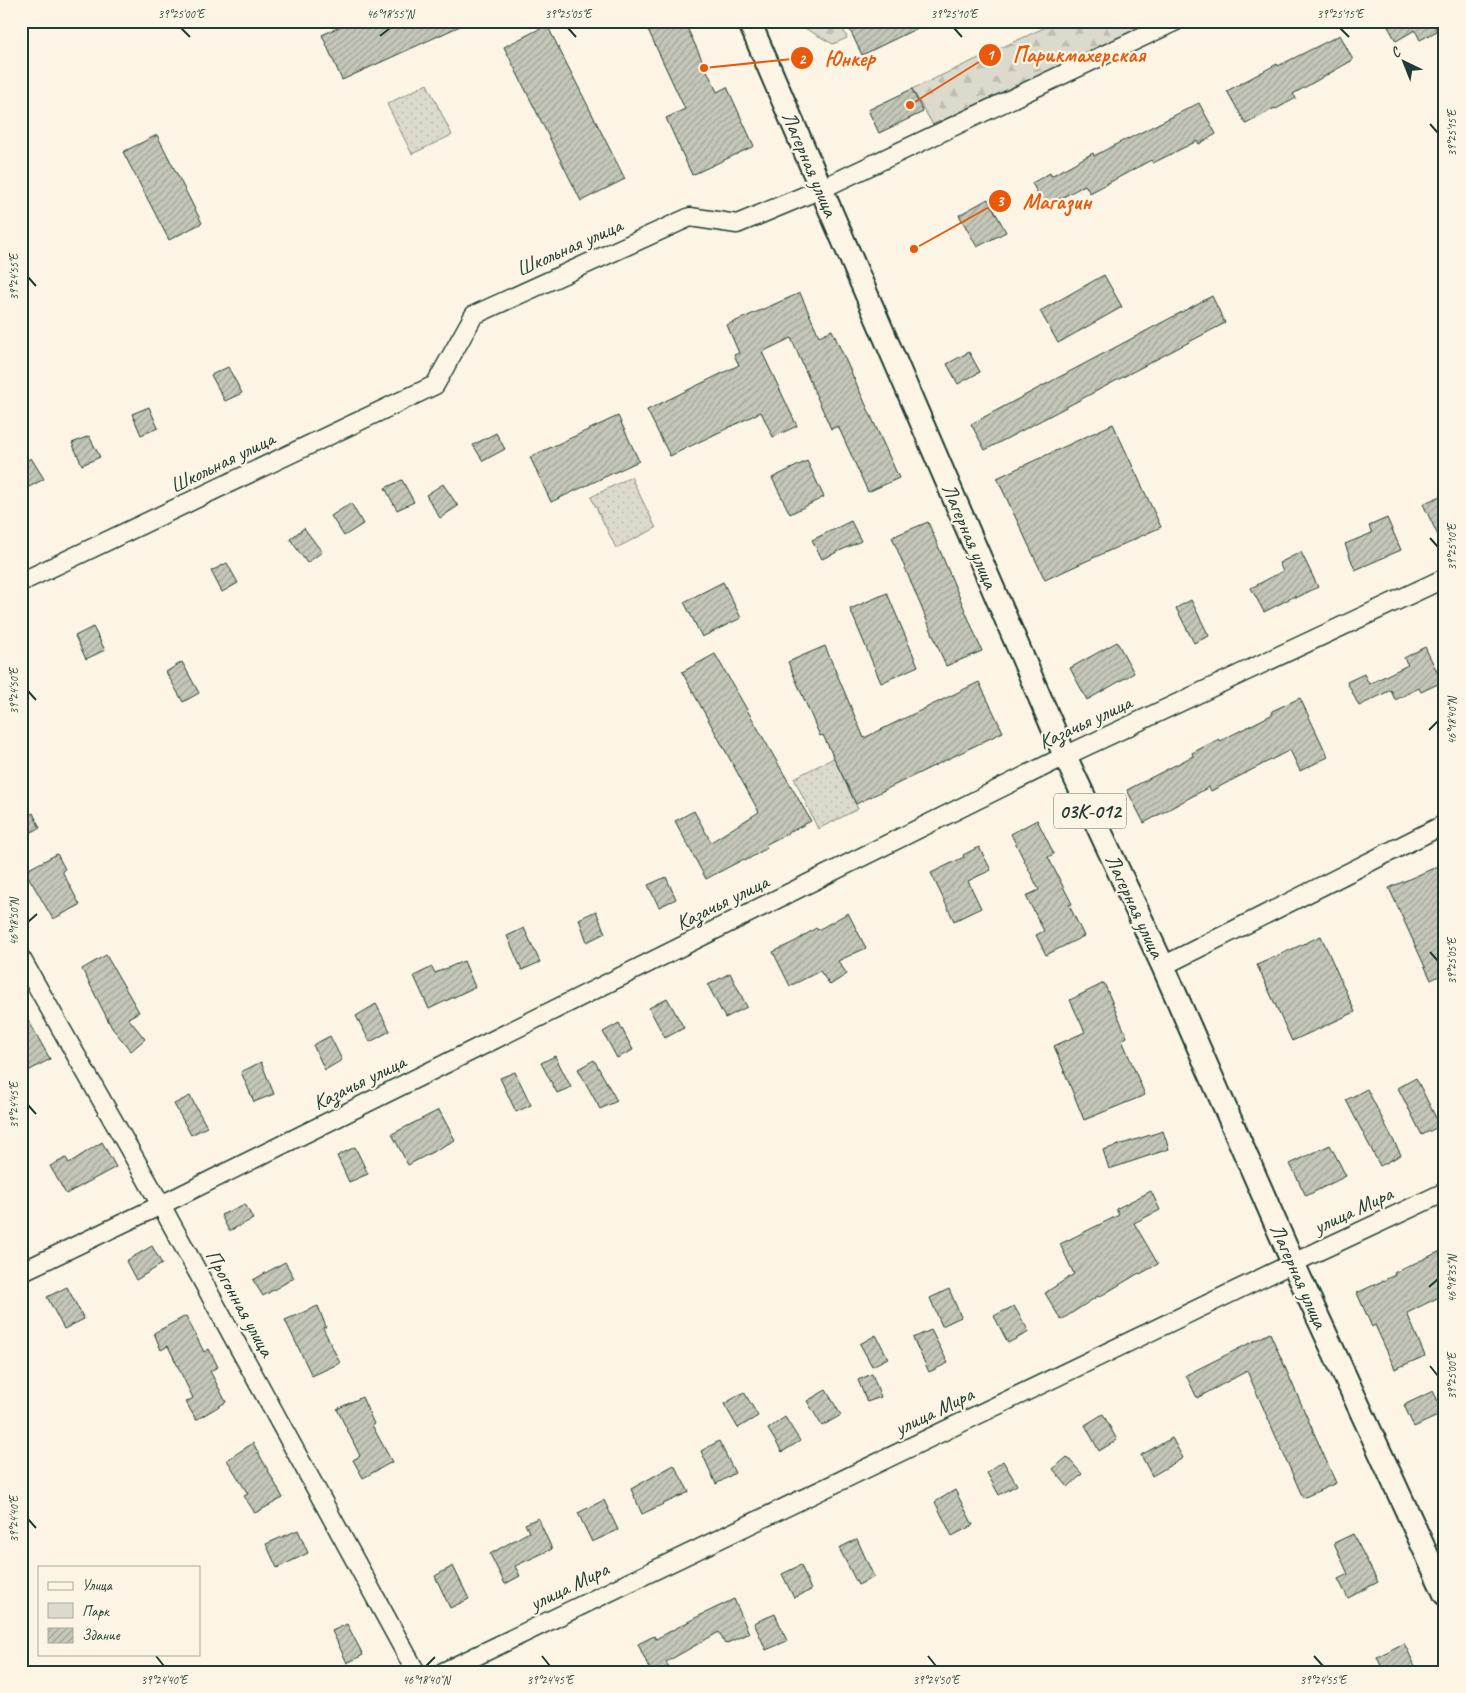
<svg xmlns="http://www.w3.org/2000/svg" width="1466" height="1693" font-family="Caveat,sans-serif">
	<defs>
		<pattern id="green-dots" width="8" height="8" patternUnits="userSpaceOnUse" patternTransform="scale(1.25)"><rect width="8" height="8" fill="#dcdacc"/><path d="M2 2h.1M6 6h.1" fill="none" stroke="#bcbcb0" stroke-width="1.8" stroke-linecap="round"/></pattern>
		<pattern id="forest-firs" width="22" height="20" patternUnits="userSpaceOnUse" patternTransform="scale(1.25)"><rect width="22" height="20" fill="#dcdacc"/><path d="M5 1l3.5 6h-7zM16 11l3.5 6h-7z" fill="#bcbcb0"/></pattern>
		<pattern id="building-hatch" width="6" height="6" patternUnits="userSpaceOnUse" patternTransform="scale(1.25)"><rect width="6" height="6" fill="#c5c7b9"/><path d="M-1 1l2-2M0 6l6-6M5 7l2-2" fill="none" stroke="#9fa397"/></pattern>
	</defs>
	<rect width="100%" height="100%" fill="#fcf5e5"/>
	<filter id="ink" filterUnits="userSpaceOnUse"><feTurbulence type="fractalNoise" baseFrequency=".02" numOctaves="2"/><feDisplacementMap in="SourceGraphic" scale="10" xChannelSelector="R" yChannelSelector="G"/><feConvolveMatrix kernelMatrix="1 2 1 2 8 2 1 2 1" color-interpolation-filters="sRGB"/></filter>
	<g filter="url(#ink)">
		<path fill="url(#green-dots)" stroke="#7e8c80" d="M427,84L452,135L412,154L387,104Z
			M631,477L656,528L616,548L591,497Z
			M834,758L858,809L818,829L794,778Z"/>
		<path fill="url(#forest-firs)" stroke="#7e8c80" d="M797,21H840L847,38L833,44L799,25Z
			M1059,21H1152L933,125L912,89Z"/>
		<path fill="url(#building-hatch)" stroke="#1f3d34" d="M352,21H471L342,80L322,35Z
			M644,21H684L717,92L727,87L754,146L692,175L666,118L685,109Z
			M858,21H932L862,55L848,26Z
			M1385,21H1433L1437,31L1420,40L1415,30L1396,41Z
			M547,25L625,179L581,201L504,47Z
			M1340,35L1353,60L1293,94L1296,98L1276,109L1275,108L1246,124L1227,91L1277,64L1278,66Z
			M912,89L923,112L879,133L868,110Z
			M1199,103L1216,134L1199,144L1197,141L1153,163L1151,160L1090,193L1085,185L1045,207L1032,183L1050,173L1051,176L1093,153L1094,156L1128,138V139Z
			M157,135L202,223L169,240L123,152Z
			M988,199L1006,232L977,247L959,215Z
			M1104,275L1122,307L1058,343L1040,311Z
			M800,293L819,336L832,330L899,478L868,492L838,426L831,429L791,338L762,352L797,426L773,437L761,412L670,456L647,410L739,365L734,355L739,353L727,325Z
			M1212,296L1225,323L985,450L971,424Z
			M969,352L980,372L958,384L947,364Z
			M228,367L242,393L225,401L211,375Z
			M149,407L158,428L141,435L132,414Z
			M618,416L639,461L551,502L530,457Z
			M1113,424L1161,527L1045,580L997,478Z
			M496,433L505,449L483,461L473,445Z
			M89,436L100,457L82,465L72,443Z
			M31,458L44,479L29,487L21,473V464Z
			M807,461L824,497L790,514L772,478Z
			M402,480L414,502L397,510L385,488Z
			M443,484L458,506L440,518L426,495Z
			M1440,496L1445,506V550L1423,504Z
			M351,503L363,524L344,536L331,516Z
			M1387,518L1401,550L1355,570L1345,544L1372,533L1369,526Z
			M851,521L861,541L822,559L812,540Z
			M928,522L982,651L946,666L892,537Z
			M304,528L322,552L307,563L290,539Z
			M1301,552L1318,587L1296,598L1295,596L1264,612L1251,588L1283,571L1279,563Z
			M227,563L238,583L222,592L211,571Z
			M723,582L741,618L702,637L684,602Z
			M887,593L918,666L881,683L850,609Z
			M1191,600L1209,636L1194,643L1176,608Z
			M93,627L105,650L86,659L75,636Z
			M1117,642L1134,673L1087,700L1070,668Z
			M825,646L864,738L979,682L1003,732L856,804L823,735L820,736L788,662Z
			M1425,647L1442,682L1421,692L1419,688L1395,700L1391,690L1359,706L1347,682L1364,674L1369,684L1408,665L1404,658Z
			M715,654L811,821L765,845L767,848L745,861L744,859L706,879L675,821L694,811L711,842L759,812L682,672Z
			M182,662L199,693L183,702L166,672Z
			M1300,698L1328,757L1300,771L1290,750L1211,791L1209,787L1144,823L1127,790L1193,756L1192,753L1219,739L1220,741L1273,714L1272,711Z
			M33,813L40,828L21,837V819Z
			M1037,820L1054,854L1048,857L1072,904L1069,905L1084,936L1046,955L1036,935L1044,931L1026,896L1039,890L1011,834Z
			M979,847L991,870L968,881L981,908L954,921L931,873L964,857L963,855Z
			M57,854L65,869L62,871L80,905L53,919L25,871Z
			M1445,863V973L1431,980L1389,888Z
			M666,877L676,899L659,907L648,885Z
			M596,911L605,933L587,942L579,919Z
			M848,913L866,948L838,961L847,974L830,985L820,971L790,986L773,952L796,941L816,928L818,930Z
			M524,928L540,962L522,970L507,936Z
			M1321,936L1355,1012L1292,1041L1257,965Z
			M106,955L139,1012L128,1018L145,1039L131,1051L112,1028L82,969Z
			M464,961L475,987L429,1009L414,976L432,967L435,973Z
			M730,973L747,1007L725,1018L708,985Z
			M1104,983L1127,1037L1122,1040L1145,1095L1084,1120L1054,1046L1085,1032L1070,1000Z
			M667,998L684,1028L665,1038L649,1008Z
			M376,1004L390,1031L370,1042L356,1016Z
			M21,1007L50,1059L21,1075Z
			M619,1023L633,1050L617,1058L603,1032Z
			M330,1036L342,1060L325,1070L313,1045Z
			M555,1056L571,1087L557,1093L541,1063Z
			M594,1060L617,1101L600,1109L578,1069Z
			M261,1062L274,1094L254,1102L241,1072Z
			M515,1072L531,1105L516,1112L500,1078Z
			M1416,1078L1440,1126L1422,1135L1398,1088Z
			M1367,1089L1401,1155L1380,1166L1346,1100Z
			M190,1096L207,1127L191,1135L174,1104Z
			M439,1110L455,1140L408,1165L392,1134Z
			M1163,1131L1169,1149L1109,1169L1103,1150Z
			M102,1142L116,1167L66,1194L50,1166L66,1158L69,1163Z
			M1330,1145L1346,1176L1306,1196L1290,1164Z
			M355,1147L368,1174L349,1182L337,1156Z
			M1151,1191L1160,1210L1134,1223L1158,1264L1140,1274L1139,1273L1099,1297L1098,1296L1061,1320L1045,1293L1074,1274L1060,1244L1119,1215L1116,1209Z
			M245,1204L253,1219L229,1231L221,1215Z
			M152,1246L162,1264L136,1280L126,1261Z
			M1445,1249V1294L1407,1313L1425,1356L1395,1369L1375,1325L1372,1327L1357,1293L1395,1275L1394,1273Z
			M285,1262L294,1278L263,1296L253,1280Z
			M67,1287L84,1319L64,1329L47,1297Z
			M949,1289L961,1317L942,1326L930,1298Z
			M318,1306L326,1327L323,1328L340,1363L312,1376L285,1320Z
			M1014,1306L1029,1332L1008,1343L994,1316Z
			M186,1316L204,1352L209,1349L218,1367L210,1371L226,1402L196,1420L186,1402L193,1398L168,1346L161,1350L154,1333Z
			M931,1330L948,1363L929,1372L913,1338Z
			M1270,1333L1336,1483L1303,1498L1247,1371L1197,1398L1186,1375Z
			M876,1335L888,1358L872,1366L860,1344Z
			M872,1374L881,1397L867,1402L858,1380Z
			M826,1390L841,1415L822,1426L807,1401Z
			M1433,1391L1444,1413L1414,1427L1404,1405Z
			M744,1392L758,1416L738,1428L724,1404Z
			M362,1397L374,1424L372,1425L392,1462L363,1478L353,1460L360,1456L337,1409Z
			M1103,1414L1117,1440L1099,1451L1085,1425Z
			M785,1417L800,1441L782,1452L768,1429Z
			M1172,1438L1183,1458L1152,1476L1141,1455Z
			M719,1441L735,1473L716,1484L701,1451Z
			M253,1443L283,1498L255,1513L244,1496L248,1494L227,1460Z
			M1067,1457L1082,1474L1068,1487L1053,1469Z
			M1003,1461L1017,1485L999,1495L987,1473Z
			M674,1465L689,1492L642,1514L631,1489Z
			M955,1490L973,1525L952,1536L935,1502Z
			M604,1500L618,1530L592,1542L578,1513Z
			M538,1518L552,1549L515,1566L520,1576L505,1584L490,1554L529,1532L525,1524Z
			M298,1530L308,1553L277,1568L266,1544Z
			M1353,1534L1378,1582L1348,1598L1338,1579L1348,1574L1334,1543Z
			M857,1539L874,1577L858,1585L839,1548Z
			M801,1565L811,1590L794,1598L782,1574Z
			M453,1566L469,1599L450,1608L435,1576Z
			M734,1599L749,1633L725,1644L719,1632L666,1662L671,1672H651L638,1644L654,1636L656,1639L697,1617Z
			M775,1614L787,1641L766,1650L754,1623Z
			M347,1624L363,1655L347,1663L332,1631Z
			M1404,1643L1418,1672H1384L1377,1657Z"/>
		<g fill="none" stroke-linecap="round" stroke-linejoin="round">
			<defs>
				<path id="minor" d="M21,582L435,385L474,315L690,217L737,224L821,189L1176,21
					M21,958L161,1205L416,1672
					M1163,966L1445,824
					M21,1272L161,1205L1065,756L1445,578
					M443,1672L1293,1263L1445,1192"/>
				<path id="major" d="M749,21L1065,756L1163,966L1293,1263L1445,1594"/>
			</defs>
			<use href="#minor" stroke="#1f3d34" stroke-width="21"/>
			<use href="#major" stroke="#1f3d34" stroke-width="26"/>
			<use href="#minor" stroke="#fcf5e5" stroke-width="18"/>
			<use href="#major" stroke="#fcf5e5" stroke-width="22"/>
		</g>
	</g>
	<path fill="none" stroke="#1f3d34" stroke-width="2" d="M181,28L190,37M568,28L576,37M954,28L962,37M1340,28L1349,37M380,36L390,28M1430,124L1438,133M28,277L36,286M1430,538L1438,547M28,691L36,700M1429,730L1438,721M28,922L37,914M1430,952L1438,961M28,1105L36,1114M1429,1287L1438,1279M1430,1366L1438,1376M28,1519L36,1528M156,1656L164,1666M542,1656L550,1666M928,1656L936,1666M1314,1656L1323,1666M426,1666L435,1657"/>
	<g text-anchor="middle" stroke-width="4.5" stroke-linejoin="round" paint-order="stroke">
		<rect fill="#fcf5e5" stroke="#617469" stroke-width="1" x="1054" y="793.5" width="72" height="35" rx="4"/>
		<g font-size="20" font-weight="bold" fill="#1f3d34">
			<text x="1090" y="818">03К-012</text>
		</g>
		<g font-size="21" fill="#1f3d34" stroke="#fcf5e5">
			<text transform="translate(810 164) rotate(67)" y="7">Лагерная улица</text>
			<text transform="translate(569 247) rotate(-24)" y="7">Школьная улица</text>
			<text transform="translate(222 462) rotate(-26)" y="7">Школьная улица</text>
			<text transform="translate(970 536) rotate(67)" y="7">Лагерная улица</text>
			<text transform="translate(1085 722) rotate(-25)" y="7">Казачья улица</text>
			<text transform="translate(722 902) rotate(-26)" y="7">Казачья улица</text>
			<text transform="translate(1135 906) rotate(65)" y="7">Лагерная улица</text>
			<text transform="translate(359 1082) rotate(-26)" y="7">Казачья улица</text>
			<text transform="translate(1353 1210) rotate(-25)" y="7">улица Мира</text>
			<text transform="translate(1299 1276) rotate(66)" y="7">Лагерная улица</text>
			<text transform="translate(240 1303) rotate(61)" y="7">Прогонная улица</text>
			<text transform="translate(934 1411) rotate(-26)" y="7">улица Мира</text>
			<text transform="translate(569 1586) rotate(-26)" y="7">улица Мира</text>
		</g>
	</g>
	<path fill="none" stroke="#e8590c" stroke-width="2" d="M910 105L990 55M704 68L802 58M914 249L1000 201"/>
	<g fill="#e8590c" stroke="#fcf5e5" stroke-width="2">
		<circle cx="910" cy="105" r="5"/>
		<circle cx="704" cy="68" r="5"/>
		<circle cx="914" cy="249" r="5"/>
		<circle cx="990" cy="55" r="12"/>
		<circle cx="802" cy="58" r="12"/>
		<circle cx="1000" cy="201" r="12"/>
	</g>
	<g font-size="15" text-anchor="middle" font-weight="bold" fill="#fff">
		<text x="990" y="60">1</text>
		<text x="802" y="64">2</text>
		<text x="1000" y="206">3</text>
	</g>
	<g font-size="22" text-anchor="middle" font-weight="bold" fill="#e8590c" stroke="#fcf5e5" stroke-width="4.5" stroke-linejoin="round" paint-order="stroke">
		<text x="1079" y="62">Парикмахерская</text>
		<text x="850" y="66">Юнкер</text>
		<text x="1057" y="209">Магазин</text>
	</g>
	<rect width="1466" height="1693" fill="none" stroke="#fcf5e5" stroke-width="55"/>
	<rect x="38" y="1566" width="162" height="90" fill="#fcf5e5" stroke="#a4ab9e"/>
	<rect x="48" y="1582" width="25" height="8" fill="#fcf5e5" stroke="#a4ab9e"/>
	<text x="82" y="1590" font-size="15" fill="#1f3d34">Улица</text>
	<rect x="48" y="1603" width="25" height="15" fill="#dcdacc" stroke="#a4ab9e"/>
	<text x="82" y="1616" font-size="15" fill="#1f3d34">Парк</text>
	<rect x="48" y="1628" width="25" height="15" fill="url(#building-hatch)" stroke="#a4ab9e"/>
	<text x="82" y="1640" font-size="15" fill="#1f3d34">Здание</text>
	<g transform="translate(1404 62) rotate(317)" stroke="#fcf5e5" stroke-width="4" paint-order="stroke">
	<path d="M0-4L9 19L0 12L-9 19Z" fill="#1f3d34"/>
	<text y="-8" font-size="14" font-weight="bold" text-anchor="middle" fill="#1f3d34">С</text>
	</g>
	<rect x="28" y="28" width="1410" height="1638" fill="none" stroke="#1f3d34" stroke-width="2"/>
	<g font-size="12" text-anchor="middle" fill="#1f3d34">
		<text x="181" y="18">39°25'00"E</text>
		<text x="390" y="18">46°18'55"N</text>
		<text x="568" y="18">39°25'05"E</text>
		<text x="954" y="18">39°25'10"E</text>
		<text x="1340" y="18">39°25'15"E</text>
		<text transform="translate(1452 133) rotate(-90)" y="4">39°25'15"E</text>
		<text transform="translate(14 277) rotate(-90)" y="4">39°24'55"E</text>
		<text transform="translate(1452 547) rotate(-90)" y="4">39°25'10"E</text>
		<text transform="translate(14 691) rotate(-90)" y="4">39°24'50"E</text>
		<text transform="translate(1452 721) rotate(-90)" y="4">46°18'40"N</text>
		<text transform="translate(14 922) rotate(-90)" y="4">46°18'50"N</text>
		<text transform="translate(1452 961) rotate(-90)" y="4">39°25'05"E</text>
		<text transform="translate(14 1105) rotate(-90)" y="4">39°24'45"E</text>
		<text transform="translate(1452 1279) rotate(-90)" y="4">46°18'35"N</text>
		<text transform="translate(1452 1376) rotate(-90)" y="4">39°25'00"E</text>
		<text transform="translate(14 1519) rotate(-90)" y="4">39°24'40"E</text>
		<text x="164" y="1684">39°24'40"E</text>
		<text x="426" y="1684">46°18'40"N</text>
		<text x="550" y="1684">39°24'45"E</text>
		<text x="936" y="1684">39°24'50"E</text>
		<text x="1323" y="1684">39°24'55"E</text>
	</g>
</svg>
